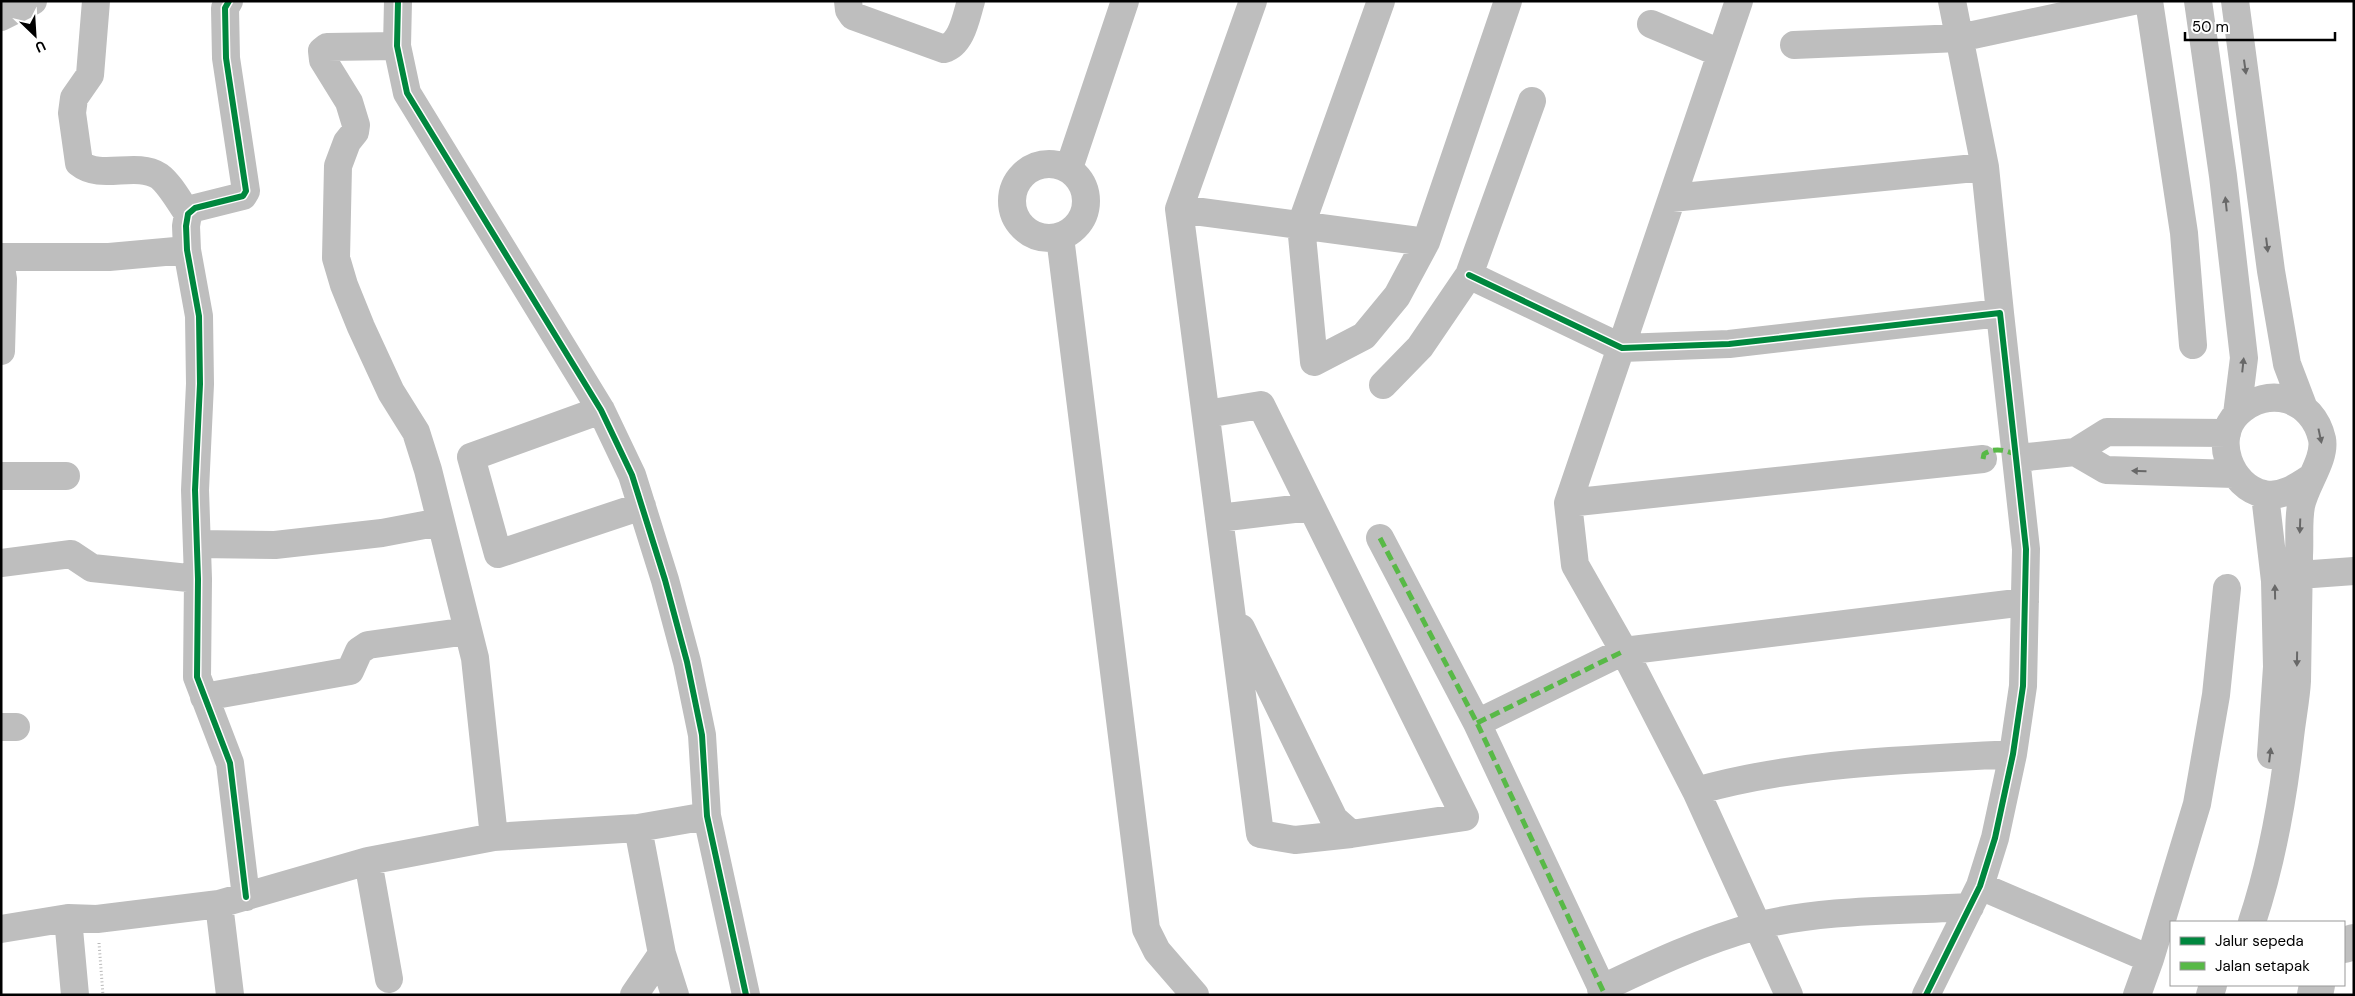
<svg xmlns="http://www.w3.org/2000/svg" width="2355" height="996" font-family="'DM Sans',sans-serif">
	<rect width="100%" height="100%" fill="#fff"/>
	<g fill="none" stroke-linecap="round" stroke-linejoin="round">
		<path stroke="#bfbfbf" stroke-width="36" d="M2344,945L2354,942
			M2315,995L2317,985"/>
		<path stroke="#b9b9b9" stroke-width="3" stroke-dasharray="1 2.5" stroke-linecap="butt" d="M99,943L103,995"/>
		<path stroke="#bebebe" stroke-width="28" d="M96,1L90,75L74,98L72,113L79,163C101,181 135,161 159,176C170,184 180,203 188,214
			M229,1L225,8L226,58L246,191L243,196L195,208L188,214L186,226L187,250L199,316L200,384L195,490L198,579L197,677L230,763L246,897
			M398,1L397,46L407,93L601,410L632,475L665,580L687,662L702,735L707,816L746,995
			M848,1L849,10L853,16L944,49C962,44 966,17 971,1
			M1253,1L1179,209L1260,834L1295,840L1351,834
			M1381,1L1301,225L1314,362L1364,336L1397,296L1426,242L1508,1
			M1952,1L1985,167L2000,313
			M2149,1L2184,233L2193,345
			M2198,1L2223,176L2244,358L2237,414
			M2235,1L2271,271L2287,364L2303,406
			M1,17L33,1
			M1651,24L1720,53
			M1794,45L1959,38L2133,1
			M397,46L327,47L322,51L323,60L349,102L356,125L355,132L347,142L338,166L336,258L344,285L361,327L391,392L416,432L428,470L475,658L494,837
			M1012 201a37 37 0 1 1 74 0a37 37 0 1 1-74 0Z
			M1069,168L1125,1
			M1672,198L1985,167
			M1179,209L1426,242
			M1060,237L1146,929L1157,951L1195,995
			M1,257H109L187,250
			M1,267L3,279L1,351
			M1469,275L1622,348L1729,344L2000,313L2026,549L2023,686L2013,754L1995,838L1980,886L1926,995
			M1383,385L1420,347L1469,275L1532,101
			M601,410L471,457L498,554L642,506
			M1206,414L1261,405L1465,817L1351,834L1334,819L1241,628
			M2075,452L2106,470L2234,474
			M2018,458L2075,452L2107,432L2227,433
			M1,476H66
			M2265,495L2275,581L2277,667L2271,755
			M1568,503L1983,459
			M1219,518L1311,507
			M1380,538L1477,723L1605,995
			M197,544L275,545L382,533L440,522
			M1,563L71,554L92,568L198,579
			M2299,575L2354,571
			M204,697L350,671L359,651L368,645L468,631
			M1477,723L1624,651L1575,565L1568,503L1739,1
			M1,727H16
			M1696,791C1798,762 1907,760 2013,754
			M638,828L662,954L675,995
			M368,861L389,979
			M1980,886L2150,959L2137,995
			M219,904L230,995
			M68,918L97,919L219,904L368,861L494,837L638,828L707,816
			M2252,922C2272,862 2283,799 2290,737C2292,718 2296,699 2297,681C2298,639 2298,597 2299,555C2300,540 2298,522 2301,506C2305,485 2326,459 2322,439C2313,398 2268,384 2238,413C2212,438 2230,487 2264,494C2280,498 2297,487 2309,479
			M1,929L68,918L75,995
			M2150,959L2197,804L2216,695L2227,588
			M1601,989C1651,965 1704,940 1757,926C1822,909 1902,911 1970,907
			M634,995L662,954
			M1789,995L1696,791L1624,651L2025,602
			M2210,995L2213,985"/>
		<path stroke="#58b947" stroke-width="5" stroke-dasharray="10 5" stroke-linecap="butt" d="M1983,459L1984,454C1995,447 2005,450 2017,455
			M1380,538L1477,723L1605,995
			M1477,723L1624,651"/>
		<defs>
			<path id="cycleway" d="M229,1L225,8L226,58L246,191L243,196L195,208L188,214L186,226L187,250L199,316L200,384L195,490L198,579L197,677L230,763L246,897
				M398,1L397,46L407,93L601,410L632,475L665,580L687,662L702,735L707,816L746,995
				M1469,275L1622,348L1729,344L2000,313L2026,549L2023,686L2013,754L1995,838L1980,886L1926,995"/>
		</defs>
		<use href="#cycleway" stroke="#fff" stroke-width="9"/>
		<use href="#cycleway" stroke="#00873e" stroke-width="6"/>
	</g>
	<defs><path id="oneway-solid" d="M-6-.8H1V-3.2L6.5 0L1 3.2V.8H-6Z" transform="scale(1.25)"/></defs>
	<g fill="#686868">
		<use href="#oneway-solid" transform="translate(2245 67) rotate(82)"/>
		<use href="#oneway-solid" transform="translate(2226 204) rotate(-96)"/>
		<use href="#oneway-solid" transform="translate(2267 245) rotate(83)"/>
		<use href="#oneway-solid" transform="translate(2243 365) rotate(-84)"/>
		<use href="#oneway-solid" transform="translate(2320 436) rotate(78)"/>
		<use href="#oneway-solid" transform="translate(2139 471) rotate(-178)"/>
		<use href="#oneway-solid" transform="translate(2300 526) rotate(92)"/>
		<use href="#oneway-solid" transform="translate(2275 592) rotate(-91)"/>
		<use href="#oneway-solid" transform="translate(2297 659) rotate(91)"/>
		<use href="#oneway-solid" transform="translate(2270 755) rotate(-83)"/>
	</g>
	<rect width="2355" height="996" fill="none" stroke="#000000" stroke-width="5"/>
	<rect x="2170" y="921" width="175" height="65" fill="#ffffff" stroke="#999999"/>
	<rect x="2180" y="937" width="25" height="8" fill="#00873e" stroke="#999999"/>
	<text x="2215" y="946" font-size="15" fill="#000000">Jalur sepeda</text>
	<rect x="2180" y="962" width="25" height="8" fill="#58b947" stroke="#999999"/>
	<text x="2215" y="971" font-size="15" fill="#000000">Jalan setapak</text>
	<g transform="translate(35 35) rotate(155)" stroke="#ffffff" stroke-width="4" paint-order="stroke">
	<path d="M0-4L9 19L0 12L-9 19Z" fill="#000000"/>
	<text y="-8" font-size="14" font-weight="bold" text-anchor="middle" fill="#000000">U</text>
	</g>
	<path d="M2185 32v8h150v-8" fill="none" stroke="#000000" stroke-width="2.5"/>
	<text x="2192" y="32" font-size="15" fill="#000000" stroke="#ffffff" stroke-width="4" paint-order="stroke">50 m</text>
</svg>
